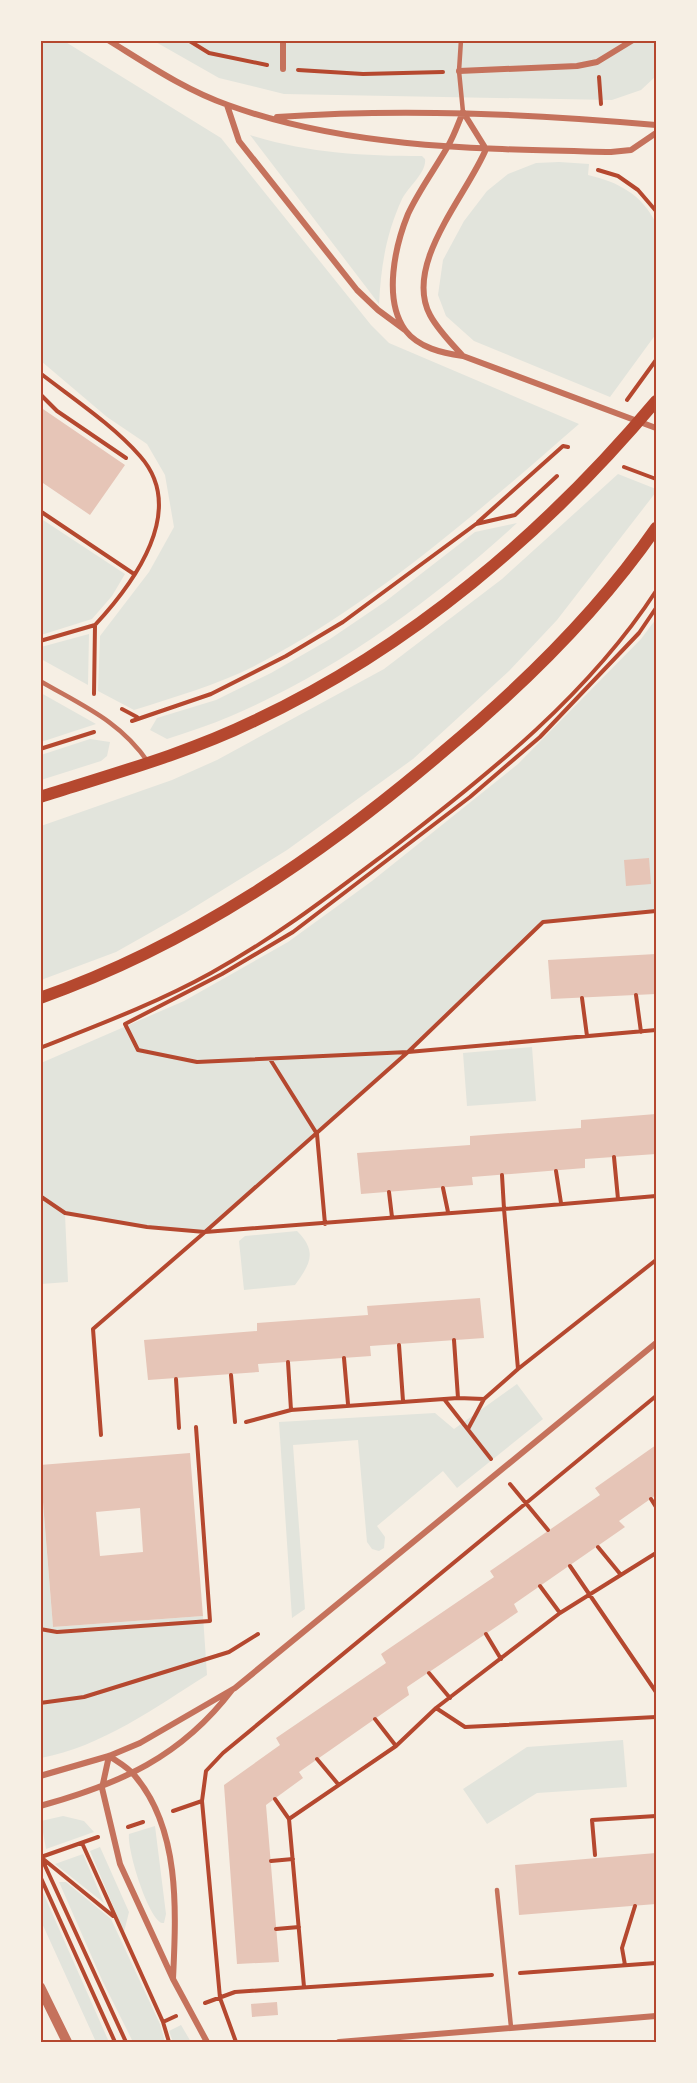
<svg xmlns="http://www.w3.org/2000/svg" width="697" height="2083" font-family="'Work Sans',sans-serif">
	<rect width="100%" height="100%" fill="#f6efe4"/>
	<path fill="#e2e4dc" d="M41,40L64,41L221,138L371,325L389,343L579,424C484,507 374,603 262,662C221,684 177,696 134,710L98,691L100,636L149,572L174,527L165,475L147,444L107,417L41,361Z
		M154,41H656V76L641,90L612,100L284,94L219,78Z
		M250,135C307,153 363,156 422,156L425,159C427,172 408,187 402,199C386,234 381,266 379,304Z
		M559,162L589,164L588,175C619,182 642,195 656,223V334L610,397L474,341L446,316L438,295L443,260L464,221L487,191L508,174L536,163Z
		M618,474L656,489V492L557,620L509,671L413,759L287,850L185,913L116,952L41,980V826L172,780L217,760L384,669L502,579Z
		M40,518L125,574L112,596L92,619L41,635Z
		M517,523C433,600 336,671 231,716C210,725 188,732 167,739L150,730L157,718L216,700L271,673L330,639L386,601L475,532Z
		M656,619V911L543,922L408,1052L205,1232L147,1227L65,1214L68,1282L41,1284V1063L184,1001L288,942L372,881L518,764L641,639Z
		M89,634L88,685L41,659V647Z
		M41,693L96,724L41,742Z
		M90,739L110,742L107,756L101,761L41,780V755Z
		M532,1047L536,1101L467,1106L463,1053Z
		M297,1231C318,1252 310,1264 295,1285L244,1290L239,1241L245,1236Z
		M517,1384L543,1419L457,1488L443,1471L377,1526L385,1537L384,1548L379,1551L372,1549L367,1542L358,1440L293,1445L305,1609L292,1618L279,1422L435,1413L454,1429Z
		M40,1467L53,1627L203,1616L207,1675C156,1707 101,1747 41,1758Z
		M623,1740L627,1787L537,1793L487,1824L463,1789L527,1747Z
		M63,1816L84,1821L94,1832L46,1849L41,1821Z
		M155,1826L166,1914L164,1923H162C148,1918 127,1850 129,1834Z
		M100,1847L129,1912L124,1932L90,1851Z
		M83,1854L104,1903L55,1864Z
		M59,1882H66L111,1919L160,2024L165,2042H133L102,1980Z
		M41,1888L109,2042H96L41,1921Z
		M181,2025L191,2042H173L169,2031Z"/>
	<path fill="#e6c5b7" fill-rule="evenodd" d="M40,407L125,465L90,515L40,481Z
		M649,858L651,884L626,886L624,860Z
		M656,954V994L551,999L548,960Z
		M656,1114V1154L585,1159V1168L472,1177L473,1185L361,1194L357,1153L470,1145V1136L581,1128V1120Z
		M480,1298L484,1338L370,1346L371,1356L258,1364L259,1372L148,1380L144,1340L257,1331V1323L368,1315L367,1306Z
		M656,1445V1495L619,1521L625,1527L514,1604L518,1612L407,1687L409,1695L299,1772L303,1778L266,1805L279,1962L237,1964L224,1785L280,1745L276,1738L386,1663L381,1654L494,1577L490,1571L600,1495L595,1488Z
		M190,1453L203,1616L53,1627L40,1465ZM140,1508L143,1552L100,1556L96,1512Z
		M656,1853V1904L519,1915L515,1865Z
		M277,2002L278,2015L252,2017L251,2004Z"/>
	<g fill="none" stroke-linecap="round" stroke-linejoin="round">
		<path stroke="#b5482f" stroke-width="4" d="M188,40L209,53L267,65
			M298,70L363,74L443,72
			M599,77L601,104
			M598,170L618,176L638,190L656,211
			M40,373C72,398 113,425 140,456C188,510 134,583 95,625L94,694
			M40,394L57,411L126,458
			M627,400L656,360
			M624,467L656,479
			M40,511L134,574
			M478,522L563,446L568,447
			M656,608L639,633L540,737L470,797L293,932L222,974L125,1024L138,1050L197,1062L408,1052L543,922L656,911
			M40,641L95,625
			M122,709L137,717
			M132,721L211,694L286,656L343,622L476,524L515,515L557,476
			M40,749L94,732
			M636,995L641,1032
			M582,998L587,1036
			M40,1048C98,1025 157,1003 211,973C278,936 333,893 394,847C490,773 589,694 656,591
			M270,1059L317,1134L325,1224
			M614,1157L618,1199
			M556,1171L561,1203
			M502,1175L504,1209L656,1196
			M443,1188L448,1212
			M389,1192L392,1217
			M40,1196L65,1213L147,1227L205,1232L408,1052L656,1030
			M399,1345L403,1401
			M344,1358L348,1404
			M288,1362L291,1410
			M518,1369L656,1260
			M231,1375L235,1422
			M176,1379L179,1428
			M444,1399L458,1398L454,1340
			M246,1422L291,1410L444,1399L491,1459
			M468,1429L484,1399
			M101,1435L93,1329L205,1232L504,1209L518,1369L484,1399L458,1398
			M510,1484L548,1530
			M651,1499L656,1507
			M598,1547L621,1575
			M570,1566L656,1692
			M540,1586L560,1613
			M40,1629L57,1632L210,1621L196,1427
			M486,1634L501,1659
			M429,1673L450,1698
			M40,1703L84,1697L229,1652L258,1634
			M436,1708L465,1727L656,1717
			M375,1719L396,1746
			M317,1759L338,1784
			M275,1799L289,1819
			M202,1801L220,1998L236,2042
			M173,1811L202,1801L206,1771L223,1753L656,1396
			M128,1827L143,1822
			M82,1843L163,2022L169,2042
			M595,1855L592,1820L656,1816
			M41,1857L98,1837
			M41,1857L126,2042
			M42,1858L113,1916
			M271,1861L293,1859
			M40,1876L115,2042
			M276,1929L299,1927
			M625,1965L622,1948L635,1906
			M520,1973L656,1963
			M304,1987L289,1819L396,1746L436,1708L560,1613L656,1553
			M205,2003L235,1992L492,1975
			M163,2022L176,2016"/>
		<path stroke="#c5725c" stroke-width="4.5" d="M461,40L459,71L463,112
			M40,681C83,706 120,721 148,762
			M497,1890L511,2027"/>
		<path stroke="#c5725c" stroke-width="6" d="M108,40C147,64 185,90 228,105C350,149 483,149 611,152L631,150L656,133
			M283,40V69
			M459,71L577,66L597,62L633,40
			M227,105L239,141L357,290L378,310L405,330
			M463,112C458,124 454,136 448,146C435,169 419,190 408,214C395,246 383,299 405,330C419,348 442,353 463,356L656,428
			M277,117C404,108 530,114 656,125
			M462,355C451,343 438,330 430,315C403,264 467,195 486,149L463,112
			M40,1776L109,1756L140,1743L235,1688L656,1343
			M40,1806C120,1784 181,1757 232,1690
			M173,1979C176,1913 181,1830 135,1776C129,1768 118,1762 109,1756L102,1788L120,1864L173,1979L207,2042
			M339,2042L656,2016"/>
		<path stroke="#c5725c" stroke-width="10" d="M40,1987L67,2042"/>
		<path stroke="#b5482f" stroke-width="12" d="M40,797C112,774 186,754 254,721C410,648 546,532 656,401
			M40,998C191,945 323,854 444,751C522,686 598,612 656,528"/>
	</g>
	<rect width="697" height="2083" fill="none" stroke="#f6efe4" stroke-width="84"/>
	<rect x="42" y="42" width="613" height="1999" fill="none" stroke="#b5482f" stroke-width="2"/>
</svg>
